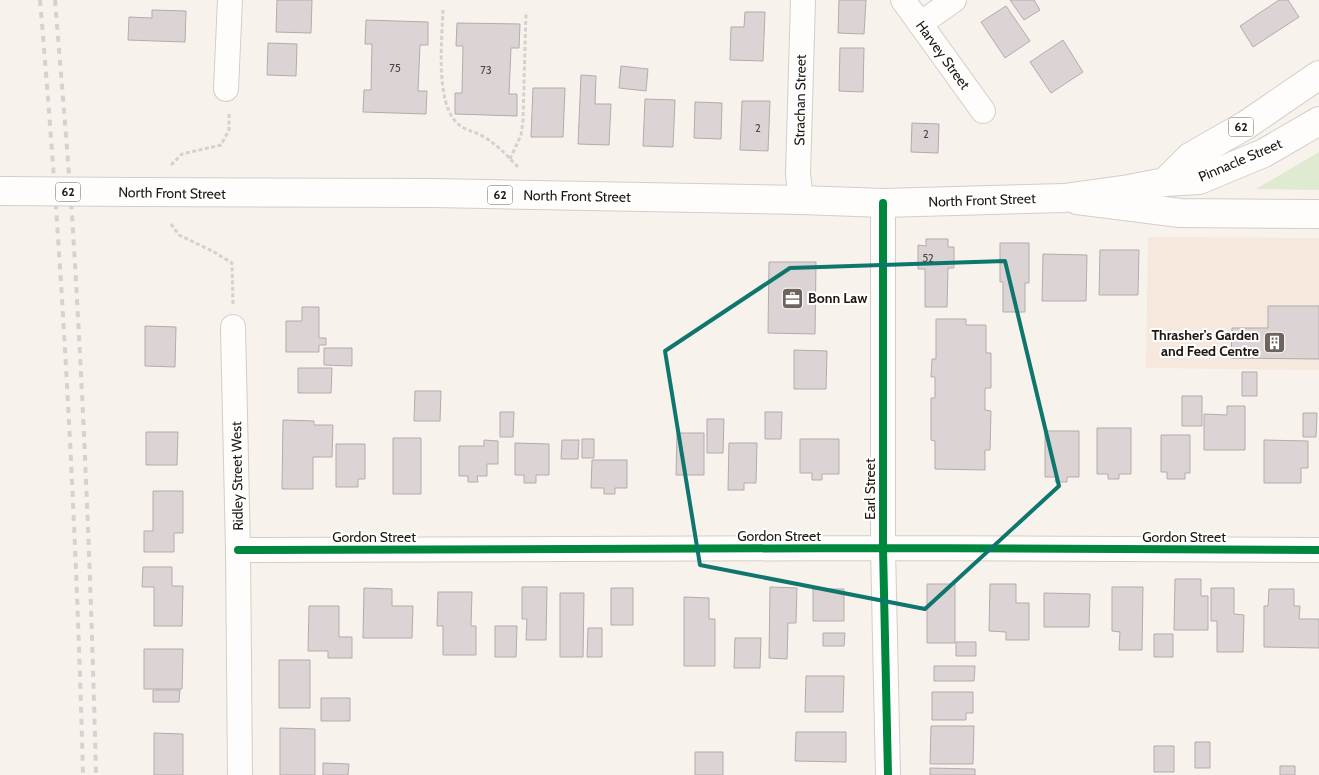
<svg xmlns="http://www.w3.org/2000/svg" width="1319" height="775" font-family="Cabin,sans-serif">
	<rect width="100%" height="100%" fill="#f8f2ed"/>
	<path fill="#f6e8dc" d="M1148,237L1319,238V370L1146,368Z"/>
	<path fill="#dfead0" d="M1319,152V190L1256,189Z"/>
	<path fill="#dbd3d4" stroke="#b3abac" d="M277,0H312L311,33L276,32Z
		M839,0H866L864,34L838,33Z
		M1010,0H1034L1040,10L1024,20Z
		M1279,0H1288L1299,17L1253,47L1240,26Z
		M1006,6L1030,41L1005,58L981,22Z
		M152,10L186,11L185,42L128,40L129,17L152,18Z
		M745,12H765L763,61L730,60L731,27H744Z
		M366,20L428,22V45H420L418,91H427L426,114L363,112L364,90H371L372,44H365Z
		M457,23L520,24L519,48H511L509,94H517V116L455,114V93H462L463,46H456Z
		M1063,40L1083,72L1051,93L1030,62Z
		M268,43L297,44L296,76L267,75Z
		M840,48H864L863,92L839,91Z
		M621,66L648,69L646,91L619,88Z
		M581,75L596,76L595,104H611L609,145L578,144Z
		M533,88H565L563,137H531Z
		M645,99L675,100L673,147L643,146Z
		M742,101H770L768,151L740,150Z
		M695,102L722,103L721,139L694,138Z
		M912,123L939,124L938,153L911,152Z
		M926,239H948V247H954V268H948L947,307H925V269H918V245L926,246Z
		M1000,243H1029V283H1025V312H1003V282H1000Z
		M1100,250H1139L1138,295H1099Z
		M1043,254L1087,255L1086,301H1042Z
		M769,262H816L815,334L768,333Z
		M1268,306H1319V359L1231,358L1232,328H1268Z
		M302,307H319V338H326V345H319V352H286V321H302Z
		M936,319H966V325H986V353H991V388H985V410L991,411L990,450H985V470L935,469V441L931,440V398H935V377H931L932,359H936Z
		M145,326L176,327L175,367L145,366Z
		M324,348H352V366L324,365Z
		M794,350L827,351L826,389H794Z
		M298,368H332L331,393H298Z
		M1242,372H1257V396H1242Z
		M415,391H441L440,421H414Z
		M1182,396H1202V426H1182Z
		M1227,406H1245V450H1204V414L1227,415Z
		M500,412H514L513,437H500Z
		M765,412H782L781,439H765Z
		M1303,413H1317L1316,437H1303Z
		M707,419H724L723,453H707Z
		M283,420L314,421V425H333L332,457H313V489H282Z
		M1097,428H1131V474H1119V479H1108V474H1097Z
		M1045,431H1079V477H1067V482H1055L1056,477H1045Z
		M146,432H178L177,465H146Z
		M677,433H704V475H676Z
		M1161,435H1190V473H1185V479H1167V472H1161Z
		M393,438H421V494H393Z
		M582,439H594V458H582Z
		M800,439H839V474H822V480H812V473H800Z
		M484,440L498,441V464H487V476H477L478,482H468V476H459V446H484Z
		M562,440H579L578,459H561Z
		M1264,440L1308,441V468H1301V483H1264Z
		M515,443L549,444V475H536V483H524V475H515Z
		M729,443H757L756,483H744V490H728Z
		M336,444H365V479H358V487H336Z
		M592,460H627V488H615V494H604V488H591Z
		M153,491H183V533H174V552H144V531H153Z
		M143,567H172V586H183L182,626H154V587H142Z
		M1175,579H1201V596H1208V630H1174Z
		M927,584H955V643H927Z
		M990,584H1016V603H1029V640H1006V632L989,631Z
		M522,587H547L546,640H526L527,619H522Z
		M770,587L797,588L796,623H788L787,659L769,658Z
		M1112,587H1143L1142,650H1119L1120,632L1112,631Z
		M364,588L392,589V606H413L412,638H363Z
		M611,588H633V625H611Z
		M1211,588H1234V614L1244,615L1243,652H1217V621H1211Z
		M813,589H844V621H813Z
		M1269,589H1294V606H1300L1299,619H1319V648L1264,647V606H1268Z
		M438,592H472L471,626H476V655H443V626H437Z
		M560,593H584L583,657H560Z
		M1044,593L1090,594L1089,627H1044Z
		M684,597L709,598V619H715V666H684Z
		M309,606H339V637H352V658H328V651H308Z
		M495,626H517L516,657H495Z
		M588,628H602V657H587Z
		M823,633H845L844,646H823Z
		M1154,634H1173V657H1154Z
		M735,638H761L760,668H734Z
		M956,642H976V656H956Z
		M144,649H183L182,689H144Z
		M279,660H310V708H279Z
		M934,666H975L974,681H934Z
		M806,676H844L843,712H805Z
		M153,690H180L179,702H153Z
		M932,692H973V713H966V720H932Z
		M321,698H350V721H321Z
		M931,726H974L973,764H930Z
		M280,728L315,729V775H280Z
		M796,732H846V762L795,761Z
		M154,733L183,734V775H154Z
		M1195,742H1210V768H1195Z
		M1154,746H1174V772H1154Z
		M695,752H723V775H695Z
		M323,763L349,764L348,775H323Z
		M1280,766H1295V775H1280Z
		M930,768L975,769V775H930Z"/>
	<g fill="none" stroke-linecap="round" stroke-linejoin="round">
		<defs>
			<path id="minor" d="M903,0L983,111
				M920,24L954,0
				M226,89L230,0
				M801,200L798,174L803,0
				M883,203V548L888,775
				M233,327L238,550L240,775
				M238,550L883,548L1319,550"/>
			<path id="tertiary" d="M1077,200L1180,213L1319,214"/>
			<path id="primary" d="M1165,182L1190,157L1246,125L1319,75
				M135,192L434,193L801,200L883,203L1064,198L1129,189L1165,182L1199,180L1264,153L1319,121"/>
		</defs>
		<use href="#minor" stroke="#d5cdc6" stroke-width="26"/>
		<use href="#tertiary" stroke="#d5cdc6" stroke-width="30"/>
		<use href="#primary" stroke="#d5cdc6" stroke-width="30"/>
		<path stroke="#d3d2d0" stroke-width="3" stroke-dasharray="4 2.5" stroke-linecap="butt" d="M443,10C442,39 435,102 457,123C465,131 475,131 484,137C498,145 508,157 519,168
			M510,159L521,135L523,121L526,12
			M171,165L182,154L221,145L229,130V112
			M171,224L179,235L214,252L232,263L233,304"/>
		<use href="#minor" stroke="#fefdfc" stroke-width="24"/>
		<use href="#tertiary" stroke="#fefdfc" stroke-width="28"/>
		<use href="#primary" stroke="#fefdfc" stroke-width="28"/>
		<path stroke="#d5d3d2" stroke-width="4" stroke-dasharray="6 6" stroke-linecap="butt" d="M40,0C62,258 76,516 83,775
			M55,0C63,100 72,200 77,300C86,458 92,616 96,775"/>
		<defs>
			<path id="primary-bridge" d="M0,191L135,192"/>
		</defs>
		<use href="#primary-bridge" stroke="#d5cdc6" stroke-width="30" stroke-linecap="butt"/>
		<use href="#primary-bridge" stroke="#fefdfc" stroke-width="28"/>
		<defs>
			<path id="cycleway" d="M883,203V548L888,775
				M238,550L883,548L1319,550"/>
		</defs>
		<use href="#cycleway" stroke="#fff" stroke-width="11"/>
		<use href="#cycleway" stroke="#00873e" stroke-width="8"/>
	</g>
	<path fill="none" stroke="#0f766e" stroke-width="4" stroke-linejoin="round" d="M1005,261L1059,486L925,609L700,565L665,351L790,268Z"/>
	<defs>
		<symbol id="office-square" viewBox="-11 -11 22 22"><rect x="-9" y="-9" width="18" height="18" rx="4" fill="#6c645d" stroke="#fff"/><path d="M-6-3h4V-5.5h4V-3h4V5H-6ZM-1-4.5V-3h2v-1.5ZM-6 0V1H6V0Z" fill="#fff"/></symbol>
		<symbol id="building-square" viewBox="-11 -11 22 22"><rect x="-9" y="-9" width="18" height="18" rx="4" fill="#6c645d" stroke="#fff"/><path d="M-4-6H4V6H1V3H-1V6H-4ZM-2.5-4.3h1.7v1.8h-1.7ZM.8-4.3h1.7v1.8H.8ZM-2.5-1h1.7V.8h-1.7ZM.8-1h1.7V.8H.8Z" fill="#fff"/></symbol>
	</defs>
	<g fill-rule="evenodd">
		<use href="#office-square" x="780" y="286" width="25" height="25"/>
		<use href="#building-square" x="1262" y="330" width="25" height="25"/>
	</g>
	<g text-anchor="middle" stroke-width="4" stroke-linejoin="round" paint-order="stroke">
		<g font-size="11" fill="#504640">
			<text x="395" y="72">75</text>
			<text x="486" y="74">73</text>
			<text x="758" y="132">2</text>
			<text x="926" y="138">2</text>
			<text x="928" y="262">52</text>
		</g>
		<g fill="#fff" stroke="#645d57" stroke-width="1">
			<rect x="1228.5" y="117.5" width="25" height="19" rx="4"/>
			<rect x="55.5" y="182.5" width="25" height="19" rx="4"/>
			<rect x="487.5" y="185.5" width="25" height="19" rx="4"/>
		</g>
		<g font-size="12" font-weight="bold" fill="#21170f">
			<text x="1241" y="131">62</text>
			<text x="68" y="196">62</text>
			<text x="500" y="199">62</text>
		</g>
		<g font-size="14" fill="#21170f" stroke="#fff">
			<text transform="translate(943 55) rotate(54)" y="5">Harvey Street</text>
			<text transform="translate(800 100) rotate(-89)" y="5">Strachan Street</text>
			<text transform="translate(1240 160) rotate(-23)" y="5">Pinnacle Street</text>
			<text transform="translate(172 193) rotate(1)" y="5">North Front Street</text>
			<text transform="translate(577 196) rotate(1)" y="5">North Front Street</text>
			<text transform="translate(982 200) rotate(-2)" y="5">North Front Street</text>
			<text transform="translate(237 476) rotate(-91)" y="5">Ridley Street West</text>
			<text transform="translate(870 489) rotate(-90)" y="5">Earl Street</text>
			<text x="779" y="541">Gordon Street</text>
			<text x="374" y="542">Gordon Street</text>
			<text x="1184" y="542">Gordon Street</text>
		</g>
		<g font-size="14" font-weight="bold" fill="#21170f" stroke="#fff" text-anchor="start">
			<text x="808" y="303">Bonn Law</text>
			<text x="1259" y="340" text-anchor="end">Thrasher's Garden<tspan x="1259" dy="16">and Feed Centre</tspan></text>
		</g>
	</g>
</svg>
